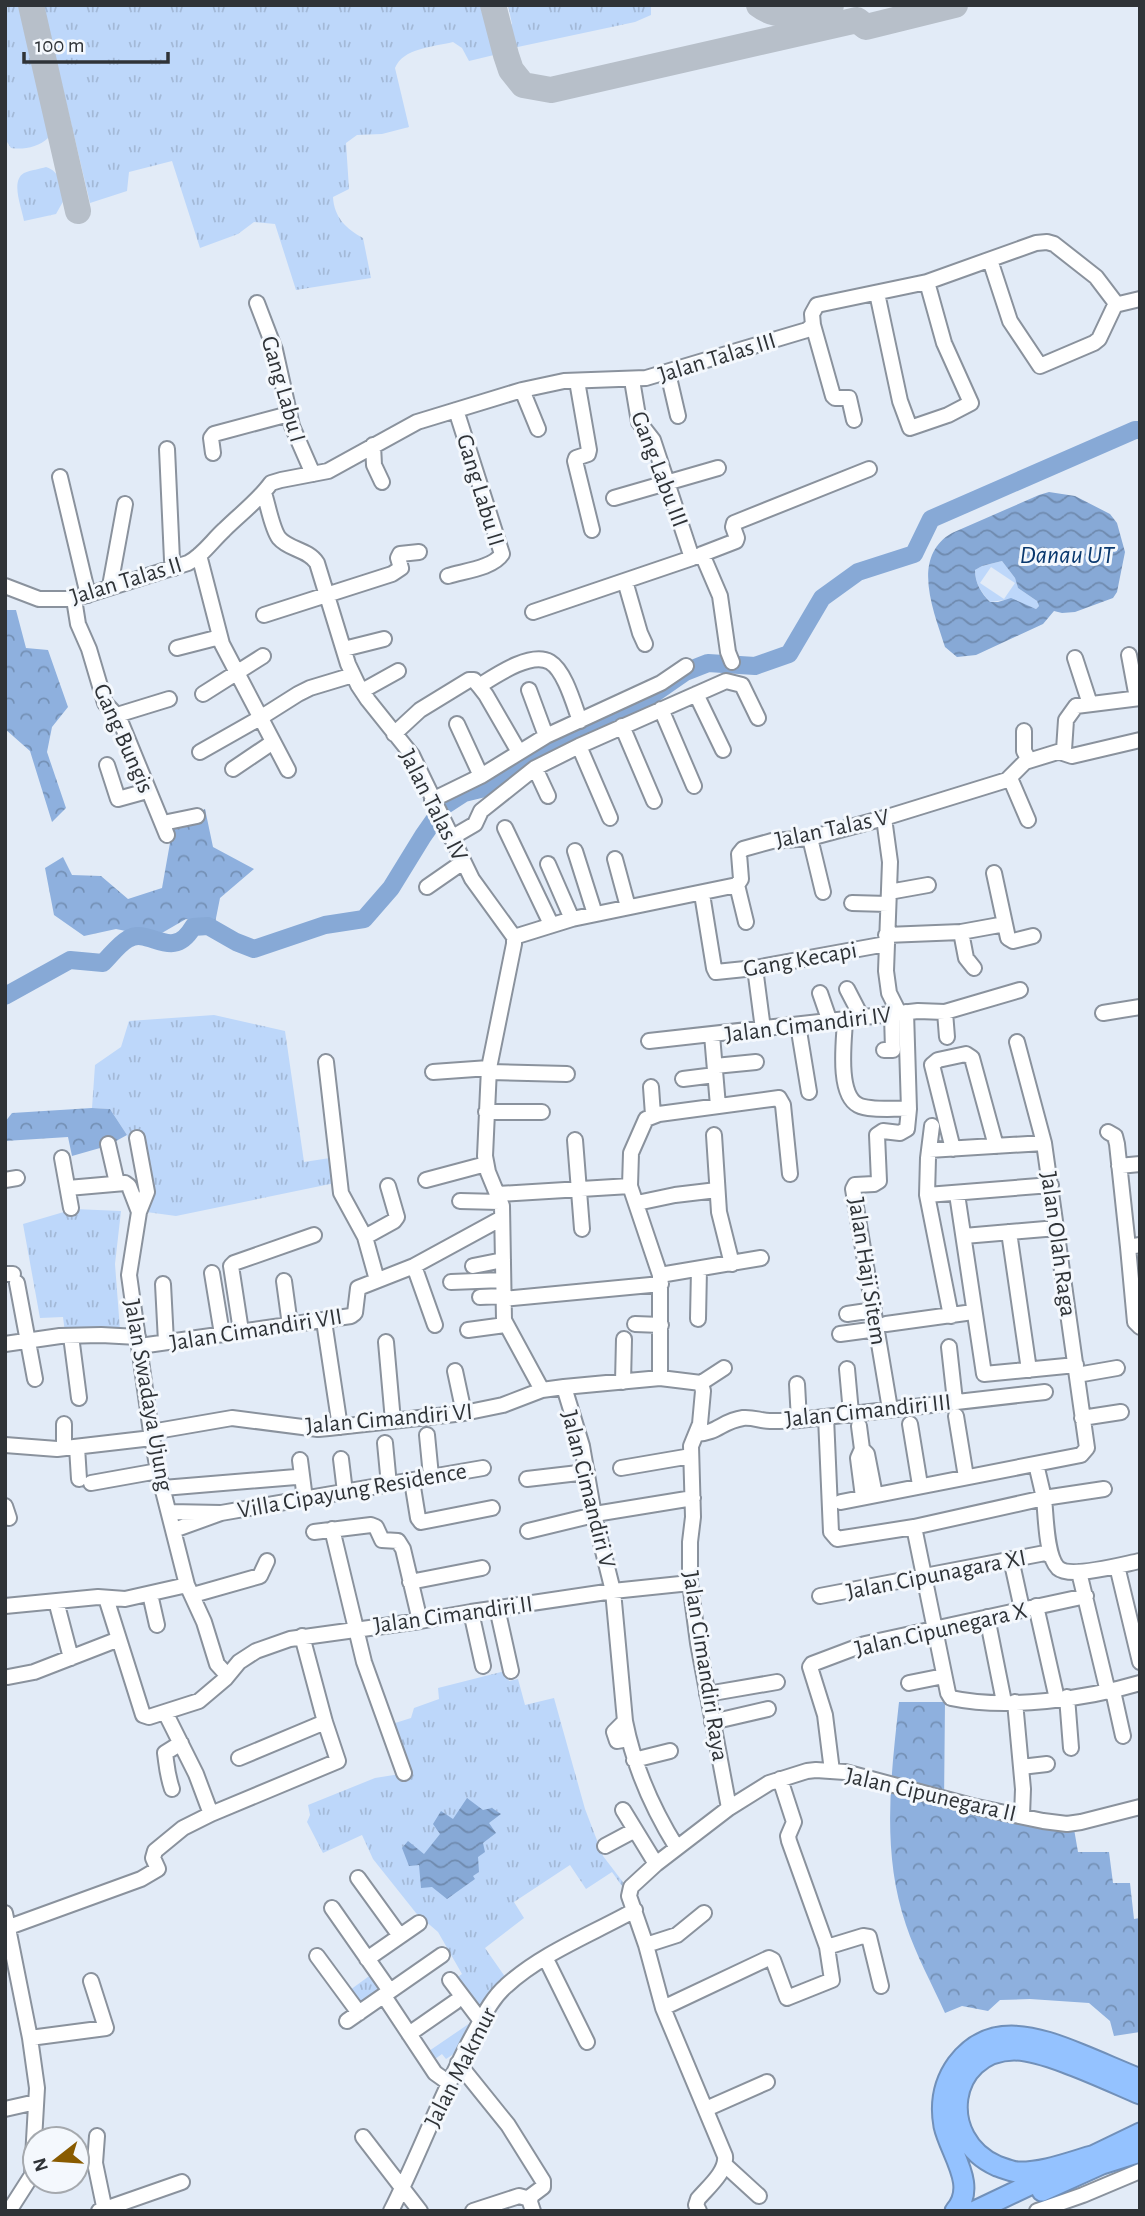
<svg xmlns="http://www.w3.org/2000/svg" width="1145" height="2216" font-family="'Alegreya Sans',sans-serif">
	<defs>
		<pattern id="grass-tufts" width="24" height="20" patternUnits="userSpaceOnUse" patternTransform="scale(1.75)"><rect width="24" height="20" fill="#bdd7fa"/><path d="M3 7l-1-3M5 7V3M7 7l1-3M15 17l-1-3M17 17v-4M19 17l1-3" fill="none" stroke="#a3b9d7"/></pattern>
		<pattern id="forest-crowns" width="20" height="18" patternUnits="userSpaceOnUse" patternTransform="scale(1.75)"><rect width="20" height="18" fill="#8eb0de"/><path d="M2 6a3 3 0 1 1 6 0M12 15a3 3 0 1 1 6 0" fill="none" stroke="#7490b5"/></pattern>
		<pattern id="water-waves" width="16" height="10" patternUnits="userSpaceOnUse" patternTransform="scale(1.75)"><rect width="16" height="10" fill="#87a9d6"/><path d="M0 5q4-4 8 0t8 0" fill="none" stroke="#6f8aae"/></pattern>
	</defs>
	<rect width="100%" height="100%" fill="#e2ebf7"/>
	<path fill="url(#grass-tufts)" d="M5,5H19L48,128V138C39,147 23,150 11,148L5,139Z
		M43,5H483L494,55L469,61L462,48L453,42C433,47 403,48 395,68L409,127L382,134L357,135L346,143L349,189L333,197C334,217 346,229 363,238L371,278L296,290L275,224L254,222L238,234L200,248L172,161L129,172L127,191L90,203Z
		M508,5H651V15L635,22L513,48L507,28L512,24Z
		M46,167C61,172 61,185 65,198L56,214L24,221C22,208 10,181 24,173C31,170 40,169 46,167Z
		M214,1015L285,1031L304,1162L330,1158L335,1183L176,1216L139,1211V1179L127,1135L110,1109L92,1108L95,1065L121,1047L129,1021Z
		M74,1209L121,1211L115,1264L120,1330L65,1333L63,1317L40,1318L23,1224Z
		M505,1671L509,1681L518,1679L525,1705L554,1698L585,1809L603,1856L629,1890V1896L612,1872L586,1889L570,1865L514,1902L524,1918L485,1948L508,1981L478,2019L452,1981L462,1974L438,1932L416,1913L373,1859L362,1835L323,1853L307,1822L310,1815L308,1805L375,1778L400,1774L392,1724L411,1718L414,1708L439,1699L438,1688Z
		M372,1974L383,1990L361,2006L350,1990Z"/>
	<path fill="url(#forest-crowns)" d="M5,610H16L26,648L48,650L68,707L52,727L47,752L66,808L52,822L30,751L5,729Z
		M205,809L213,847L254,869L220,898L214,928L186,919L155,937L116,929L84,936L54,915L45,868L63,857L72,875L101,876L128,899L162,888L173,826Z
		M92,1108L110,1109L127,1135L107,1146L72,1156L68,1137L5,1141V1122L12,1113Z
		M899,1702H945L944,1805L1074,1829L1078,1852H1109L1113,1883H1130L1134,1919L1140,1918V2032L1114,2036L1110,2021L1089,2003L1030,1999L1000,2000L988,2011L962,2006L945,2013C932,1984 916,1955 906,1925C881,1852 891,1776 899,1702Z"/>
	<path fill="#bdd7fa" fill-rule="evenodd" d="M1002,561L1015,578L1018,588L1037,601L1039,606L1036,609L1011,599L990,602C981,592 975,583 975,570L982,566ZM991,567L1015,583L1004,599L980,583Z
		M473,2021L455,2053L446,2059L442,2054L435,2059L429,2051Z"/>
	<path fill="url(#water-waves)" fill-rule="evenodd" d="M1049,492L1075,496L1110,514L1117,523L1125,552L1117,592L1113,598L1075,612L1062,613L1054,611L1043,624L976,655L957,657L945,647C934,612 910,557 952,533L1039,495ZM1002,561L1015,578L1018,588L1037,601L1039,606L1036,609L1011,598L998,602H990C981,593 975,583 975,570L982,566Z
		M467,1798L483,1810L492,1808L501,1814L489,1823L496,1833L483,1843L485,1852L478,1857L479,1872L473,1876L475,1879L447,1899L432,1887L421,1888L419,1865L409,1866L402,1848L408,1841L424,1854L440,1834L433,1824L441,1811L453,1819Z"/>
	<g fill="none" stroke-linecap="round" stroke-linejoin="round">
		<path stroke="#87a9d6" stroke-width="18" d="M5,996L70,960L103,963C111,955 119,944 128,939C149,926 172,963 193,927L208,926L236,942L254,949L325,925L364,919L391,888L423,836L444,806L464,793L493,786L507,771L536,750L639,704L685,672L708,663L755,666L789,654L822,598L858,572L914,554L931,519L1135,430H1140"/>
		<path stroke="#b7bfc9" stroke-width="26" d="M31,5L78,211
			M493,5L506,55L511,70L523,85L551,90L857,20L866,27L955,5
			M759,5C781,22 807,11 831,5"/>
		<defs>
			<path id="minor" d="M990,260L1010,321L1040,366L1094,343L1099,339L1116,303
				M877,293L900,401L910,428L948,415L971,403L944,343L927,282
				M257,303L275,350L292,426L313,474
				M813,325L833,396L835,398H849L854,420
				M668,373L678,416
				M632,380L639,422L653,440L692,558
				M577,381L589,450L588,454L576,458L575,461L592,530
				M522,390L538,429
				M373,445L374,465L382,482
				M167,449L172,560L174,568
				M213,453L211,438L214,434L289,414
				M60,477L88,595
				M264,493C268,505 272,529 279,538C289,550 308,549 317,563L348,664L358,685L368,700L412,755L472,879L514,937
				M614,498L718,468
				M702,554L720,596L728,652L732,662
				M199,555L222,644L288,770
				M448,576C464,571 493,568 502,554L456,410
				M625,581L640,633L645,644
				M5,586L39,599H74L188,563C202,556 212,541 224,530C240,514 258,501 271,483L281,480L328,471L417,422L522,390L564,381L646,378L807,330L813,325L812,314L817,305L927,282L1036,243L1047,242L1054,244L1096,277L1115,302L1119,304L1140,299
				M110,586L125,504
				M74,599L78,624L89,649L105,703L119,718L167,835
				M533,612L692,558L736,541L737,538L733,527L734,523L869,469
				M264,615L392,574L401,568L398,558L400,554L419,552
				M177,648L220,637
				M344,649L384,639
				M1129,655L1137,698
				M1075,658L1090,704
				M479,686L486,695L519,752
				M529,690L546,736
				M362,691L398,671
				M203,694L263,656
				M696,694L723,750
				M661,709L694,786
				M117,715L169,699
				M457,724L481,776
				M622,726L654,801
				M1024,731V751L1029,760
				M394,734L420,710L469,680H474L479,686C495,676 531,651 550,662C565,671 574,705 580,721
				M579,746L610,818
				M200,752L260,718L298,694L310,688L353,675
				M1060,752L1072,756L1140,740
				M107,765L118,799L147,791
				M535,768L548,796
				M233,769L273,742
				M1010,778L1028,820
				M432,800L481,776L546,736L661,683L686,666
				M884,818L890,862L886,971L889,993L899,1013
				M163,823L197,816
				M505,828L551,924
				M451,838L475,824L481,811L535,768L579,746L726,681L742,685L758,718
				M810,838L823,892
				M575,851L595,914
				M615,859L628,907
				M548,864L572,919
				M994,873L1008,938L1013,941L1033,936
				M737,885L746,922
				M427,887L463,862
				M889,892L928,885
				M702,894L714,968L716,972L755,968L886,944
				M852,903L888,904
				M961,932L966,958L974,968
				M886,935L961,932L1005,924
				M514,937L572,919L737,885L741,879L739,854L743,849L772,841L810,838L884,818L1007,780L1025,762L1064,750L1066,720L1076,706L1140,698
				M514,937V944L489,1068L485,1156L488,1172L502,1206L504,1320L542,1390
				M755,968L763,1029
				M847,989L862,1018
				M820,993L830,1022
				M945,1012L947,1037
				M1103,1013L1140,1007
				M845,1021C844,1041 837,1094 858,1105C869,1111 896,1108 909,1109
				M798,1025L809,1092
				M712,1035L718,1106
				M649,1041L918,1011L945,1012L1020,990
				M884,1050H893L892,1014
				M326,1062L341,1193L365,1237L377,1280
				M715,1066L756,1062
				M433,1072L489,1068
				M490,1072L567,1074
				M683,1079L715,1075
				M651,1087L653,1115
				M486,1112H542
				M932,1126L928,1158L927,1195L951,1316
				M1108,1132L1115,1136L1117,1144L1128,1247L1140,1245
				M714,1135L719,1212L732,1264
				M137,1138L147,1192L139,1212L129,1275L151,1432L158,1471L187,1585L204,1622L217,1664L227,1675
				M575,1140L582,1229
				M108,1144L117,1183
				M953,1149L932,1065L938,1060L966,1054L972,1058L996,1146
				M929,1150L1044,1143
				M62,1158L71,1208
				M1119,1166L1140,1164
				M5,1180L17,1178
				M426,1180L486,1164
				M68,1188L125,1183L129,1186L139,1212
				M498,1194L630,1186
				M957,1194L984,1374L1076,1365
				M927,1195L1051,1185
				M460,1201L500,1202
				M637,1203L675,1195L717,1190
				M1009,1232L1029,1370
				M964,1236L1057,1228
				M365,1237L394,1221L397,1217L388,1186
				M1128,1247L1135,1322L1140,1327
				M414,1266L435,1325
				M473,1266L503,1260
				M212,1273L222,1334
				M5,1274H13
				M660,1275L761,1258
				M284,1281L290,1325
				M451,1282L503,1280
				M17,1283L35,1379
				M163,1284L166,1342
				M480,1297L503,1296
				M503,1299L661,1284
				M847,1314L874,1310
				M698,1319L699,1269
				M324,1321L340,1427
				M635,1324L661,1325
				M886,1324L973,1312
				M468,1330L505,1325
				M241,1331L231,1266L234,1263L314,1235
				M840,1334L877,1329
				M71,1336L79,1398
				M386,1342L393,1421
				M5,1344L60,1336L101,1335L138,1337
				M140,1346L351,1316L355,1313L358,1288L414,1266L502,1218
				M949,1347L955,1401
				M847,1369L851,1413
				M455,1371L464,1413
				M1077,1375L1117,1368
				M660,1378V1275L630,1186L631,1153L646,1119L659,1114L779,1098L783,1105L790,1174
				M623,1382L624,1339
				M701,1383L724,1368
				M797,1384L799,1420
				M564,1387L582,1446L594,1515L613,1591L625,1721C634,1767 652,1808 677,1848
				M890,1409L853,1189L855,1185L874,1184L879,1181L877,1135L883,1131L900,1133L907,1129L909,1109L906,1012
				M956,1416L966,1477
				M826,1417L831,1532L837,1539L914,1527L1044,1498C1046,1516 1046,1556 1058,1568C1070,1579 1124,1564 1140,1561
				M1082,1418L1121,1412
				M910,1424L920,1485
				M859,1426L862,1449L858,1458L863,1497
				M151,1432L232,1418L318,1429L329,1428L464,1413L503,1405L542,1390L564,1387L660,1378L701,1383L703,1391L700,1424L691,1446L693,1517L690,1542V1583L698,1643L729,1808L656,1864L631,1887L629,1896L646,1945L663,2008L725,2156C727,2172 707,2188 698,2199L696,2205L699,2211
				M696,1434C718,1433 722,1421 743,1418C753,1417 761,1421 770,1421C780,1421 789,1421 799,1420L1045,1392
				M427,1435L431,1476
				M385,1443L389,1485
				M5,1445L57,1449L152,1438
				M77,1447L79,1479
				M64,1448V1424
				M862,1449L867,1454L875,1495
				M341,1459L345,1492
				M300,1460L305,1499
				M1036,1464L1044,1498L1104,1489
				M621,1468L691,1456
				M527,1479L587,1472
				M412,1481L418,1518L421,1522L492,1508
				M91,1483L158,1471
				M163,1488L296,1477
				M841,1502L1081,1455L1087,1448L1044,1143L1017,1042
				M5,1506L9,1518
				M170,1512L221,1513L174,1530
				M221,1513L483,1468
				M601,1513L693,1498
				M914,1527L948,1693L951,1698C1007,1710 1086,1699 1140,1683
				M332,1529L364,1662L404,1773
				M528,1531L594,1515
				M314,1532L371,1525L376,1527L382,1540L398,1541L403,1549L420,1621
				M1011,1559L1022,1609
				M1117,1566L1140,1662
				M1079,1572L1108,1692
				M410,1582L482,1568
				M150,1594L157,1625
				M193,1595L260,1576L267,1561
				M820,1596L1045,1553L1051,1556
				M106,1598L143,1715L149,1717L199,1701L225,1679L239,1662L256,1651L290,1639L420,1621L471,1612L613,1591L690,1583
				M56,1601L71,1658
				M5,1606L98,1597L125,1599L187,1585
				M1036,1606L1057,1699
				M497,1608L511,1671
				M471,1612L483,1666
				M987,1617L1004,1702
				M8,1677L34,1672L119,1639
				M909,1683L944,1676
				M1113,1691L1123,1736
				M707,1694L777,1682
				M1067,1697L1071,1748
				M1015,1702L1023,1789L1022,1816
				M165,1712L196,1774L211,1814
				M625,1721L614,1732L617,1741L628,1739
				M712,1722L768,1709
				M239,1758L325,1722
				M634,1760L670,1751
				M1021,1767L1047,1764
				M832,1771L825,1715L810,1667L812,1664L865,1644L1086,1596
				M172,1789C167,1774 167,1767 165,1753L181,1743
				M729,1808L769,1783L807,1771L816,1770L845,1772L972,1806L1043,1821L1067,1824L1081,1822L1140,1807
				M623,1810L656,1864
				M605,1846L635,1830
				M358,1878L400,1936
				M332,1908L390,1991
				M5,1913L30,2038L37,2088L32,2175L9,2211
				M9,1927L141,1879L158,1869L153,1858L155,1851L183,1828L211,1814L338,1761L325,1722L302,1636
				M646,1945L677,1935L704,1913
				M827,1947L863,1936L869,1937L881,1986
				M317,1956L359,2013
				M367,1959L419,1923
				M546,1959L587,2042
				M450,1980L481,2021
				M384,1996L435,2073L449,2083
				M663,2008L769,1958L773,1960L787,1998L832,1980L827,1947L789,1841L788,1836L794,1822L780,1779
				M347,2021L442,1955
				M409,2034L455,2002
				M30,2038L106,2028L91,1981
				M458,2063L508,2125L543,2181V2187L531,2196L530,2202L533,2211
				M5,2109L36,2102
				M706,2109L767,2082
				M97,2136L95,2163L105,2211
				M363,2137L420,2211
				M725,2165L759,2196
				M99,2211L182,2182
				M391,2211C420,2153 442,2092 473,2035C482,2019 491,1999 506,1986C542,1953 592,1934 635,1910
				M473,2211L519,2196L530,2199
				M1037,2211L1083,2195L1140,2171"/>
			<path id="highway" d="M1095,2155C1070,2162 1043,2173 1017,2172C1010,2171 1003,2168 997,2166C936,2139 948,2051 1014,2050C1045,2050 1109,2081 1140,2094
				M1084,2160L1140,2133
				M1099,2165L1140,2152
				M1042,2191L1104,2163
				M955,2211C978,2186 950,2153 944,2126C940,2104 944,2082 957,2064C990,2020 1038,2037 1080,2054C1100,2062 1120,2071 1140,2079
				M975,2211L1053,2174"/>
		</defs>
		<use href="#minor" stroke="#8a929d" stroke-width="18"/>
		<use href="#highway" stroke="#7190b9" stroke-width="23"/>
		<use href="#minor" stroke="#fff" stroke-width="14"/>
		<use href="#highway" stroke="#94c2ff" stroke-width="19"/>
	</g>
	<g text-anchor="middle" stroke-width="6" stroke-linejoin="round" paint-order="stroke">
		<g font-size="24" fill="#2f3337" stroke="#f4f8fd">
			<text transform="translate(717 357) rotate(-17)" y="8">Jalan Talas III</text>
			<text transform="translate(284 389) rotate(74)" y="8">Gang Labu I</text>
			<text transform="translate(660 469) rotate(69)" y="8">Gang Labu III</text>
			<text transform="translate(481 490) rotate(73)" y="8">Gang Labu II</text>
			<text transform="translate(126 580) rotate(-17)" y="8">Jalan Talas II</text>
			<text transform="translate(124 738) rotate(66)" y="8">Gang Bungis</text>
			<text transform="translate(434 805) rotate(63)" y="8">Jalan Talas IV</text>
			<text transform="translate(832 828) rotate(-12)" y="8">Jalan Talas V</text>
			<text transform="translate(800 959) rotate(-10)" y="8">Gang Kecapi</text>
			<text transform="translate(808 1024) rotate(-7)" y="8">Jalan Cimandiri IV</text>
			<text transform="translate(1059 1244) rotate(82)" y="8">Jalan Olah Raga</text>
			<text transform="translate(868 1271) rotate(81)" y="8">Jalan Haji Sitem</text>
			<text transform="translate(256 1329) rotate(-9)" y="8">Jalan Cimandiri VII</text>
			<text transform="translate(149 1395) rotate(80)" y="8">Jalan Swadaya Ujung</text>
			<text transform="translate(868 1410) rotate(-6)" y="8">Jalan Cimandiri III</text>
			<text transform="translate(389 1418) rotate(-5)" y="8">Jalan Cimandiri VI</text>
			<text transform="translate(589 1489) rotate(76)" y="8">Jalan Cimandiri V</text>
			<text transform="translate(352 1490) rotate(-10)" y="8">Villa Cipayung Residence</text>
			<text transform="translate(936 1574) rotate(-11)" y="8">Jalan Cipunagara XI</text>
			<text transform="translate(453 1614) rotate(-8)" y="8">Jalan Cimandiri II</text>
			<text transform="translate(941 1629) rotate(-13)" y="8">Jalan Cipunegara X</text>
			<text transform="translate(706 1666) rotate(81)" y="8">Jalan Cimandiri Raya</text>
			<text transform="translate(931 1794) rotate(13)" y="8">Jalan Cipunegara II</text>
			<text transform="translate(460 2067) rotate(-63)" y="8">Jalan Makmur</text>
		</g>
		<g font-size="26" font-style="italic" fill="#09386e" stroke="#f4f8fd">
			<text x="1067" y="563">Danau UT</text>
		</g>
	</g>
	<rect width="1145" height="2216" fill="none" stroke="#2f3337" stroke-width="14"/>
	<g transform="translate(56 2160) rotate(253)"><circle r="33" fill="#f4f8fd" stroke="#a5a9ae" stroke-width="2"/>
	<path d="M0-5L12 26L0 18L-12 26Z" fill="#895b00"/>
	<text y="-10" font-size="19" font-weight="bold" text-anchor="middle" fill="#2f3337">N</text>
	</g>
	<path d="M24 52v10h144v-10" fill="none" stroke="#2f3337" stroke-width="3.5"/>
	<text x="35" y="52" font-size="21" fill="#2f3337" stroke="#f4f8fd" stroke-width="5" paint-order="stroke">100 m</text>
</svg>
